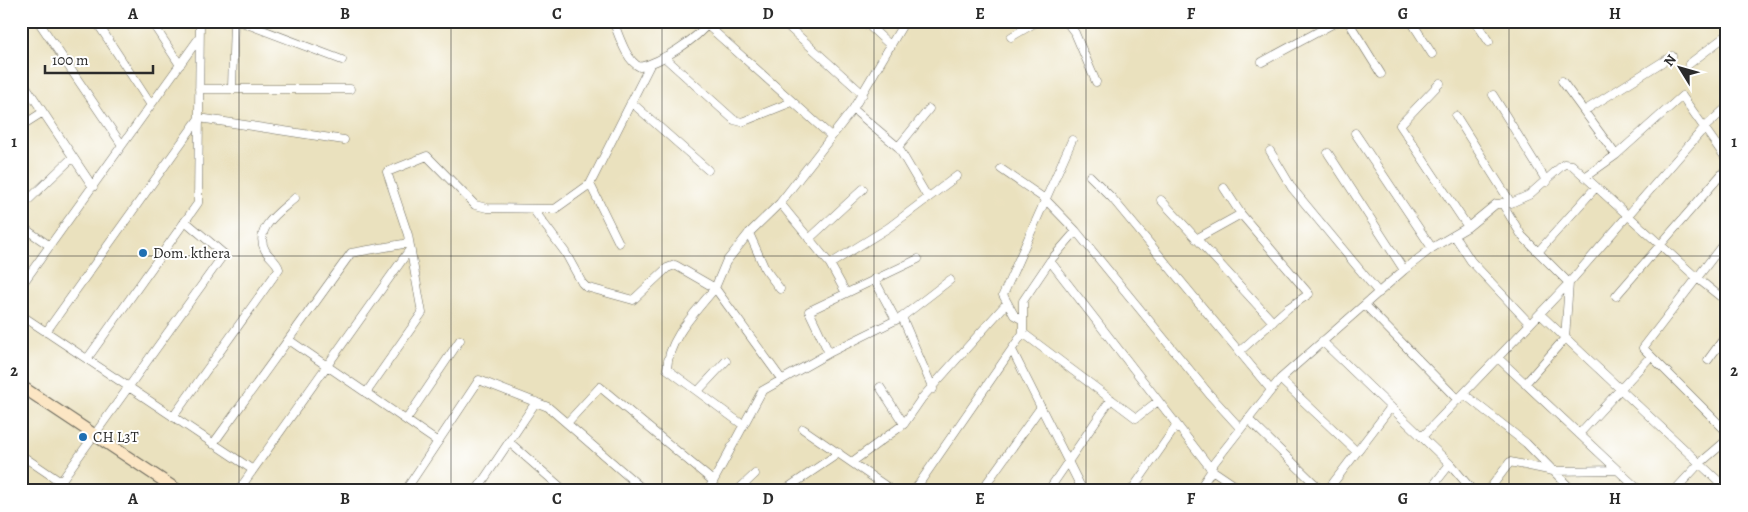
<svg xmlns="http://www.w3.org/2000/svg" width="1748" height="512" font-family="Alegreya,serif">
	<rect width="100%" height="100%" fill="#fff"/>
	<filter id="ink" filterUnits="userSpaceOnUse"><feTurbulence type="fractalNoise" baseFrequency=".02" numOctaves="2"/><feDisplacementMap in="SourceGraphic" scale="10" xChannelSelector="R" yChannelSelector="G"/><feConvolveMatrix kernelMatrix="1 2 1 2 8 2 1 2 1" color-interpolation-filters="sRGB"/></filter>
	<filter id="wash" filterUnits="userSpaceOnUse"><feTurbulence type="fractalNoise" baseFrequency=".0096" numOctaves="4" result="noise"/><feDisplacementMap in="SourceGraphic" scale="20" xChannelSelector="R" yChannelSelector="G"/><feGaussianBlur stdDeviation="1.12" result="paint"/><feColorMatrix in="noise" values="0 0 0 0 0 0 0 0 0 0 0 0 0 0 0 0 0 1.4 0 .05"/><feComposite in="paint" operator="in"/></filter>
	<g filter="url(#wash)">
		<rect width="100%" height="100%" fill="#eae1be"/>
	</g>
	<g filter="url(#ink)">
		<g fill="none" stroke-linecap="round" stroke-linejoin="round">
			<defs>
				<path id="street" d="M38,21L122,145
					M96,21L151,105
					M151,21L180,65
					M239,21L342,60
					M613,21C619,35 626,61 640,67C661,62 696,40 709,22
					M782,21L863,94
					M864,21L891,46
					M1066,21L1075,33L1096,82
					M1348,21L1381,74
					M1411,21L1432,54
					M1475,21L1489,42
					M707,25L831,136
					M1011,37L1038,21
					M664,57L734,120L742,122L792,102
					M1262,62L1338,21
					M1689,64L1727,35
					M21,79L93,187
					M1562,81L1616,155
					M1440,83L1400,125L1468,227
					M232,88L234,21
					M199,89H350
					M1493,95L1547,182
					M631,102L708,170
					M853,109L898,147L928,198
					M1584,111L1672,56
					M1456,116L1511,203
					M21,126L43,112
					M1355,133L1432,248
					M898,147L929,109
					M1270,151L1292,188L1379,293
					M1328,153L1404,270
					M1001,169L1045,199L1076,231L1210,395L1240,428
					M1090,176L1112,198L1271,390
					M1585,177L1616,155L1682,96L1727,160
					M590,184L619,243
					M1224,188L1241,214L1309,294L1288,308L1239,352
					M1161,200L1273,322
					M780,203L830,264L846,293
					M1502,203L1522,236L1569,283L1565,338L1525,384
					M21,207L73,157
					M533,209L565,252L582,283L586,287L633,300L667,268L675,265L715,288C697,311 668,338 667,369L743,425
					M21,226L50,246
					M749,233L765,269L780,289
					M1454,235L1471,261L1530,324
					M809,239L863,189
					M1196,239L1241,214
					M1727,239L1643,348L1727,432
					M1538,252L1596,187
					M1050,261L1212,470L1243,491
					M830,264L888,228L957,176
					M874,279L896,320
					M21,286L199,38
					M1616,296L1727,168
					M1365,305L1458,400
					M1540,314L1727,489
					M21,315L253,470
					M902,317L933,389
					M1023,320L1014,315L1003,295L1072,140
					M46,332L199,118L344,140
					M1023,333L1136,418L1158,401
					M289,340L438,442
					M1322,341L1450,464L1473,491
					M1012,350L1083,491
					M829,353L809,311L918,259
					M1498,358L1640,491
					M87,359L198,203L200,21
					M1708,360L1727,334
					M1280,379L1357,452
					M782,380L715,288L726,262L749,233L780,203L853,109L905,21
					M880,387L904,424
					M698,391L726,361
					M366,393L422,313L408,235L387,172L427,156L475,205L487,208L555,209L590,184L650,65
					M1464,394L1526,443L1573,491
					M173,417L279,269C277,261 269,257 265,250C253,228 282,210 295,198
					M1248,419L1322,491
					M406,420L460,340
					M567,423L600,387L713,481
					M803,429L893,491
					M1579,434L1651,356
					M1422,437L1569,283L1704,128L1727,107
					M509,442L565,491
					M213,444L351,253L409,243
					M21,455L74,491
					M852,462L904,424L922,398L1007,303
					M1210,468L1280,379L1404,270L1432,248L1468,227L1496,204L1511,203L1529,195L1564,164L1572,165L1697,278L1727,302
					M711,485L720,491
					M54,491L224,254L185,221
					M238,491L410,249
					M405,491L479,380L548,407L645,491
					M476,491L536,402
					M708,491L762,391L829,353L902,317L950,280
					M737,491L755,474
					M783,491L839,453
					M914,491L1023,333V301L1050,261L1076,231
					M981,491L1041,407
					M1048,491L1111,399
					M1131,491L1177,425
					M1198,491L1212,470
					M1327,491L1391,407
					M1429,491L1450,464
					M1488,491L1510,462L1553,471L1617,470
					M1674,491L1699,464L1727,440"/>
				<path id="secondary" d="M21,386L179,491"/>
			</defs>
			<use href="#street" stroke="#6e6b5e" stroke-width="9"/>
			<use href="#secondary" stroke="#6e6b5e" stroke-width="13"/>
			<use href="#street" stroke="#fff" stroke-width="8"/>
			<use href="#secondary" stroke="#fce6c4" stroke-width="11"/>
		</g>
	</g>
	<path fill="none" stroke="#2b2b2b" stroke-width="1" stroke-opacity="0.55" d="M239,21V491M451,21V491M662,21V491M874,21V491M1086,21V491M1297,21V491M1509,21V491M21,256H1727"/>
	<g fill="#1f6fb2" stroke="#fff" stroke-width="2">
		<circle cx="143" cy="253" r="5"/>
		<circle cx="83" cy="437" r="5"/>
	</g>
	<g text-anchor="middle" stroke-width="4" stroke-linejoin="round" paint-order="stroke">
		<g font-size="15" fill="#2b2b2b" stroke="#fff" text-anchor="start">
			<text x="153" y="258">Dom. kthera</text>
			<text x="93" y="442">CH L3T</text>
		</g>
	</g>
	<rect width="1748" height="512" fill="none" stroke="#fff" stroke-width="55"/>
	<g transform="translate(1680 68) rotate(307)" stroke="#ffffff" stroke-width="4" paint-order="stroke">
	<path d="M0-4L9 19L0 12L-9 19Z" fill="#2b2b2b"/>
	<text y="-8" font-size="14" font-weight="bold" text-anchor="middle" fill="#2b2b2b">N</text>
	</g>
	<path d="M45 65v8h108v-8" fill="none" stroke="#2b2b2b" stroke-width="2.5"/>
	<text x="52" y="65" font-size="15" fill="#2b2b2b" stroke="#ffffff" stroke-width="4" paint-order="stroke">100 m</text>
	<rect x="28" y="28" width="1692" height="456" fill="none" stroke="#2b2b2b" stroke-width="2"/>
	<g font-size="16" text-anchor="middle" font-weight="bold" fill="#2b2b2b">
		<text x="133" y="19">A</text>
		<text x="345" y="19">B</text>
		<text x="557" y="19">C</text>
		<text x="768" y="19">D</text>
		<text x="980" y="19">E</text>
		<text x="1191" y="19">F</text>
		<text x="1403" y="19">G</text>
		<text x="1615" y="19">H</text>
		<text x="14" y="147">1</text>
		<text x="1734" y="147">1</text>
		<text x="14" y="376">2</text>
		<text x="1734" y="376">2</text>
		<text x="133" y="504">A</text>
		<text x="345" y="504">B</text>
		<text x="557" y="504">C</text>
		<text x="768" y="504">D</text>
		<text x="980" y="504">E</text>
		<text x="1191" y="504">F</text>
		<text x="1403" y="504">G</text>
		<text x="1615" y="504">H</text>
	</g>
</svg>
